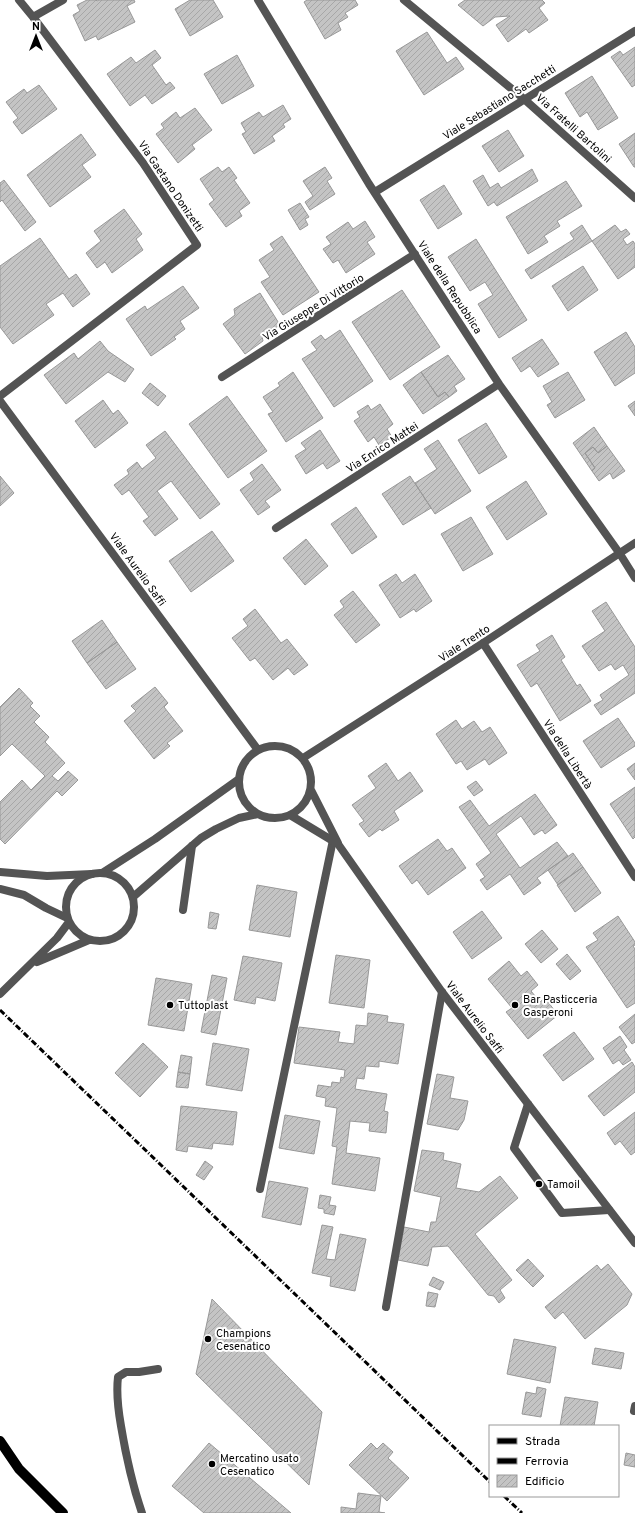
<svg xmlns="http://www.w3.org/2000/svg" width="635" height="1513" font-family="Overpass,sans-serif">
	<defs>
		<pattern id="building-hatch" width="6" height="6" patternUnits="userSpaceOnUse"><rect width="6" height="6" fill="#c4c4c4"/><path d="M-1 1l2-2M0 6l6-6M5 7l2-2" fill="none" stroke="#a7a7a7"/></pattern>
	</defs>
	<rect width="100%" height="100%" fill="#fff"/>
	<path fill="url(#building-hatch)" stroke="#989898" d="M87,0H96L97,1L99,0H134L135,2L127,6L135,22L98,40L96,36L85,41L73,15L80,11L77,5Z
		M190,0H213L223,17L190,36L175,9Z
		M307,0H355L358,5L345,13L348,17L338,23L341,30L325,39L304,2Z
		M465,0H542L545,3L539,8L548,20L529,33L526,29L508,42L496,25L510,16L495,17L483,26L458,5Z
		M427,32L447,63L456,57L464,69L424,95L396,51Z
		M635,47V85L632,87L611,57L620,51L623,55Z
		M155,50L161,58L152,65L166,85L170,82L175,88L152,104L145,95L130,106L107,74L131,57L136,63Z
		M237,55L254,86L222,104L204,74Z
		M592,76L618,118L598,130L587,112L580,117L565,93Z
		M39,85L57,109L22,134L13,122L18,118L6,102L24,89L27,93Z
		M283,105L291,119L283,124L285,127L272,136L275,141L254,154L242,134L246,132L241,123L259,112L263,117Z
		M195,108L212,130L192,145L195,149L178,163L156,134L164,128L161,124L176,112L180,118Z
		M508,130L524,156L499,172L482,146Z
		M635,133V167H634L619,144Z
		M81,134L96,155L82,165L91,177L50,207L27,175Z
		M218,167L222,172L229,167L237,178L234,180L250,203L239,211L242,216L226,227L209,204L214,200L200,179Z
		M325,167L332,178L327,181L335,194L310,210L305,202L313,196L303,181Z
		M532,169L538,181L497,206L494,202L488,206L473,181L483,175L490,188L498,183L501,188Z
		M4,180L36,222L25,231L2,200L0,202V183Z
		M566,181L582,206L557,221L560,226L544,236L548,242L528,254L506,217Z
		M444,185L462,214L438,229L420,200Z
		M300,203L309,217L305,219L308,225L300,230L288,210Z
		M124,209L142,234L136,239L143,250L112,273L105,262L97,268L86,253L101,241L94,231Z
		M365,221L375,237L367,242L375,254L346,273L338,260L333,263L323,249L331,244L326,237L348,222L353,229Z
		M582,225L592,241L531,279L525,270L574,239L570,233Z
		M615,225L621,232L626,229L630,234L623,239L627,245L633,241L635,244V267L618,279L592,241Z
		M282,236L319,292L283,315L261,282L270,277L259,260L274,250L270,244Z
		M40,238L69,279L76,274L90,294L73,307L63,293L46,304L54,315L13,344L0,327V266Z
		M476,239L527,320L499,338L478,304L493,295L485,282L470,291L448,257Z
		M583,266L598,290L568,311L552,286Z
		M183,286L199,308L180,321L185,329L174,337L176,339L151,356L126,319L145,306L147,310Z
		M402,290L440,347L390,380L352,322Z
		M260,293L280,325L262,336L263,341L245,354L223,324L235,315L234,309Z
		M340,330L373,381L334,407L302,359L317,350L311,342L321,335L325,340Z
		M626,332L635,347V373L615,386L594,352Z
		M542,339L559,364L538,377L530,366L521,372L512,358Z
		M100,341L108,351L134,369L125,382L108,372L66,404L44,375L74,353L78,359Z
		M448,355L465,379L454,386L457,391L449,397L445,392L438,397L421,372Z
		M293,372L323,418L286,442L268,414L273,412L263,397L280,386L278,383Z
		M421,372L438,397L445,392L449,397L423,414L403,385Z
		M568,372L585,400L555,418L547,405L552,402L543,386Z
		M150,383L166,396L158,406L142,393Z
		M227,396L267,451L228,478L189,424Z
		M103,400L113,414L118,410L128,423L95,448L75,421Z
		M635,401V416L628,406Z
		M380,404L393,424L387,429L392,437L379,445L374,437L368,442L354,421L360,417L357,412L368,405L371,410Z
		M486,423L507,457L479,474L458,440Z
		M594,427L607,446L598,453L593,447L585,453L595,468L592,471L573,443Z
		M320,430L340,461L327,469L323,463L306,474L295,456L306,449L301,443Z
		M165,431L220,504L200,519L171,481L157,491L178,519L155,536L143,521L149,517L129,490L122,495L114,485L129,474L127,470L137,462L142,469L156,458L146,445Z
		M438,440L471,491L435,514L415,483L437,469L424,449Z
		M607,446L625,471L613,479L610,473L599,481L592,471L595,468L585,453L593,447L598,453Z
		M262,464L281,490L265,501L270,507L258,515L240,490L254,480L250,473Z
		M0,476L14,493L0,506Z
		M410,476L431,508L403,525L382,494Z
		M526,481L547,514L507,540L486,507Z
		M356,507L377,537L352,554L331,524Z
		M471,517L493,554L463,571L441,534Z
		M212,531L234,561L191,592L169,561Z
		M306,539L328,566L305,585L283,558Z
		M396,574L402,583L415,574L432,601L416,612L414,609L400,618L379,585Z
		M353,591L380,625L356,643L334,615L344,607L340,601Z
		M606,602L635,647V693L601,715L594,705L603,700L600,695L629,675L623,665L615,670L611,664L599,671L582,646L605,631L592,611Z
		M255,609L281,643L287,639L308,665L294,675L288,668L273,680L255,658L250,661L232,638L248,626L243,619Z
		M102,620L117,642L87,663L72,641Z
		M552,635L565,657L561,660L577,686L580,684L591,701L560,721L537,683L531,687L517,665L540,651L536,645Z
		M117,642L136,669L106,689L87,663Z
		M155,687L168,703L164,707L183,731L167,743L170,746L154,759L124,721L136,711L131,706Z
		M19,688L33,703L30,706L40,716L34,722L49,737L45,742L65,763L52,776L58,781L68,771L78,780L62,796L57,791L5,844L0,839V802L22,780L31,790L45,776L12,744L0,756V707Z
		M618,718L635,743V746L601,768L583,741Z
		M456,720L462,729L474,721L482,732L490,727L507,753L489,765L485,759L467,770L461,761L456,764L436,734Z
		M386,763L398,781L410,772L423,791L394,811L399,820L382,831L380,829L369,837L359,824L364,821L352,805L376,788L368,776Z
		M635,763V780L627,769Z
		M476,781L483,790L474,796L467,787Z
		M635,787V837L633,839L610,804Z
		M535,794L557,825L545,834L542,830L534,835L521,816L496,834L520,868L557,842L568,856L537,878L541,883L524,895L510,874L487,890L480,880L485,877L476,864L491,853L459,807L470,800L489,826Z
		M438,839L447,851L452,848L466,868L428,895L417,880L412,884L399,866Z
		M573,853L583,867L558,885L548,870Z
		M583,867L601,893L575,912L557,885Z
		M257,885L297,892L290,937L249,930Z
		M482,911L502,938L472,959L453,932Z
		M210,912L219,914L216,929L208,928Z
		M618,916L635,942V945L633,946L635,949V1003L627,1008L586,947L598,940L593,933Z
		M542,930L558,949L541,963L525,944Z
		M567,954L581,971L570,980L556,964Z
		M336,955L370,960L364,1008L329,1003Z
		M243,956L282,963L275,1001L256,997L255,1004L234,1000Z
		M509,961L521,976L527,971L538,985L531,991L540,1002L545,998L558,1015L528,1039L506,1012L512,1008L488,979Z
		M212,975L227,978L216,1035L201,1032Z
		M156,978L192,984L184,1031L148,1025Z
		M368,1013L388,1016L387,1022L404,1024L398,1064L379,1061V1067L366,1066L364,1079L357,1078L355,1089L387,1094L384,1111L388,1112L386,1133L369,1131L370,1123L350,1121L346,1153L380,1158L375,1191L332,1184L337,1147L332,1146L337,1108L325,1106L326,1098L316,1096L318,1085L331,1087L332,1082L340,1083L341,1077L344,1078L345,1070L294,1063L299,1027L340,1032L338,1042L354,1044L356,1025L367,1026Z
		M635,1014V1042L632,1044L619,1027Z
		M574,1032L594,1059L563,1081L543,1055Z
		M620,1036L627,1047L624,1050L631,1060L623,1065L619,1060L613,1064L603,1048Z
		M143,1043L168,1067L140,1097L115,1073Z
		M213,1043L249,1049L242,1091L206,1085Z
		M181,1055L192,1057L190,1074L178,1072Z
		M632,1062L635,1067V1092L604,1116L588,1096Z
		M178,1072L190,1074L188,1088L176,1087Z
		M437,1074L454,1077L450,1098L468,1101L464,1120L458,1130L427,1124Z
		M181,1106L237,1112L233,1145L213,1143L212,1149L188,1146L187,1152L176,1150Z
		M635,1112V1152L631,1155L620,1141L615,1145L607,1133Z
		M285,1115L320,1121L314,1154L279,1148Z
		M422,1150L444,1153L443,1160L461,1164L456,1188L479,1192L500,1176L518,1198L475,1234L512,1280L500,1290L505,1298L499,1303L494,1296L488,1295L448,1246L432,1247L428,1266L398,1260L404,1227L429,1232L431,1222H436L441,1197L414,1191Z
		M205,1161L213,1167L204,1180L196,1175Z
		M269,1181L308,1188L301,1225L262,1217Z
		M320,1195L331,1197L329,1205L336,1206L334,1215L324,1213V1209L318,1208Z
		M322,1225L333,1227L326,1259L335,1260L340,1234L366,1239L355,1291L330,1286L331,1277L312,1273Z
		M528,1259L544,1276L533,1287L516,1270Z
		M608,1264L632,1294L627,1305L585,1339L563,1312L555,1319L545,1307L597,1265L601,1270Z
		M433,1277L444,1282L440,1290L429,1285Z
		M428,1292L438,1294L435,1307L426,1306Z
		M212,1299L322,1412L309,1485L196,1374Z
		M514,1339L556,1347L550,1383L507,1374Z
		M595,1348L624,1353L621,1369L592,1364Z
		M537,1387L546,1389L541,1417L522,1414L526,1392L536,1394Z
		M565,1397L598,1402L594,1426H560Z
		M209,1443L291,1513H204L172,1486Z
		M371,1443L377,1449L383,1443L393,1452L388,1458L409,1478L387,1501L349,1465Z
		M626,1453L635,1455V1467L624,1465Z
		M358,1493L381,1496L379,1512L385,1513H341V1507L356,1509Z"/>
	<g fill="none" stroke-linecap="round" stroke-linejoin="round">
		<path stroke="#545454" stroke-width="8" d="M142,1513C132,1484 126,1456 121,1426C118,1409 116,1394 118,1377L126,1372H139L158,1369"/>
		<path stroke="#545454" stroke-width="8" d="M258,0L369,184L499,384L620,554L635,578
			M404,0L524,99L635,198
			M33,17L63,0
			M375,192L635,31
			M222,377L415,254
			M0,396L197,245L143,163L33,17L19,0
			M276,528L499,384
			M483,643L635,877
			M0,872L47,876L92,874
			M0,889L24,895L46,908L67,918
			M183,910L192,846
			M528,1104L514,1148L562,1213L609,1210
			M260,1189L333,840
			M386,1307L442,992
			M634,1411L635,1406"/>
		<path stroke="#545454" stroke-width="8" d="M0,401L258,750
			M239 782a36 36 0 1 1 72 0a36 36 0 1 1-72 0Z
			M303,758L483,643L635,543
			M311,790L338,843
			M290,815L338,844L442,992L635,1243
			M66 907a34 34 0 1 1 68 0a34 34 0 1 1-68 0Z
			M102,873L155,839L239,779
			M133,897L201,838L216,829L239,818L258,814
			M37,962L89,940
			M0,994L57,938L69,922"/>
		<path stroke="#000" stroke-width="10" d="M0,1441L19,1469L63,1513"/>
		<path stroke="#000" stroke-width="3" stroke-dasharray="6 2 1 2" stroke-linecap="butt" d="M0,1010L490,1482
			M504,1496L522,1513"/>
	</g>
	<g fill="#000" stroke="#fff" stroke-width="1.5">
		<circle cx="170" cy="1005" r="4"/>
		<circle cx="515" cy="1005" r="4"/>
		<circle cx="539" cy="1184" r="4"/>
		<circle cx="208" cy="1339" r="4"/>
		<circle cx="212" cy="1464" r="4"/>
	</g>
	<g text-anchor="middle" stroke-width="4" stroke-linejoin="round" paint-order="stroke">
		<g font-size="11" fill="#000" stroke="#fff">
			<text transform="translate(499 102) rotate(-32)" y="4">Viale Sebastiano Sacchetti</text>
			<text transform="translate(574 128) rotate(42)" y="4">Via Fratelli Bartolini</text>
			<text transform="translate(171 186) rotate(56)" y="4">Via Gaetano Donizetti</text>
			<text transform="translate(450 287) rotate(57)" y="4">Viale della Repubblica</text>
			<text transform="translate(313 307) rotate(-32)" y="4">Via Giuseppe Di Vittorio</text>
			<text transform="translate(382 447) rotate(-33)" y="4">Via Enrico Mattei</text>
			<text transform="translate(138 569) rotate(54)" y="4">Viale Aurelio Saffi</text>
			<text transform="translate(464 643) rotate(-33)" y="4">Viale Trento</text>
			<text transform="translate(568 754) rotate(57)" y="4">Via della Libertà</text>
			<text transform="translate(475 1017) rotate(53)" y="4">Viale Aurelio Saffi</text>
		</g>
		<g font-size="11" fill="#000" stroke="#fff" text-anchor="start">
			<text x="523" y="1003">Bar Pasticceria<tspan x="523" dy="13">Gasperoni</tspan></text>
			<text x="178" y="1009">Tuttoplast</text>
			<text x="547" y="1188">Tamoil</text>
			<text x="216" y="1337">Champions<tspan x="216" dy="13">Cesenatico</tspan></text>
			<text x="220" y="1462">Mercatino usato<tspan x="220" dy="13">Cesenatico</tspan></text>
		</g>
	</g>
	<rect x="489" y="1425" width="130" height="72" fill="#ffffff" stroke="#999999"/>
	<rect x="497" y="1438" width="20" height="6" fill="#000000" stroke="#999999"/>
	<text x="525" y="1445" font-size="12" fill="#000000">Strada</text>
	<rect x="497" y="1458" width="20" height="6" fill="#000000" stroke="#999999"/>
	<text x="525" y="1465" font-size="12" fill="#000000">Ferrovia</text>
	<rect x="497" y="1475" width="20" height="12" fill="url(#building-hatch)" stroke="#999999"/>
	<text x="525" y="1485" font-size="12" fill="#000000">Edificio</text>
	<g transform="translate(36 36)" stroke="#ffffff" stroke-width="3" paint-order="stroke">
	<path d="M0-3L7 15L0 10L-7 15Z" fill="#000000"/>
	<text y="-6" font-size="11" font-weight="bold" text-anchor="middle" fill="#000000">N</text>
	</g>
</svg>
